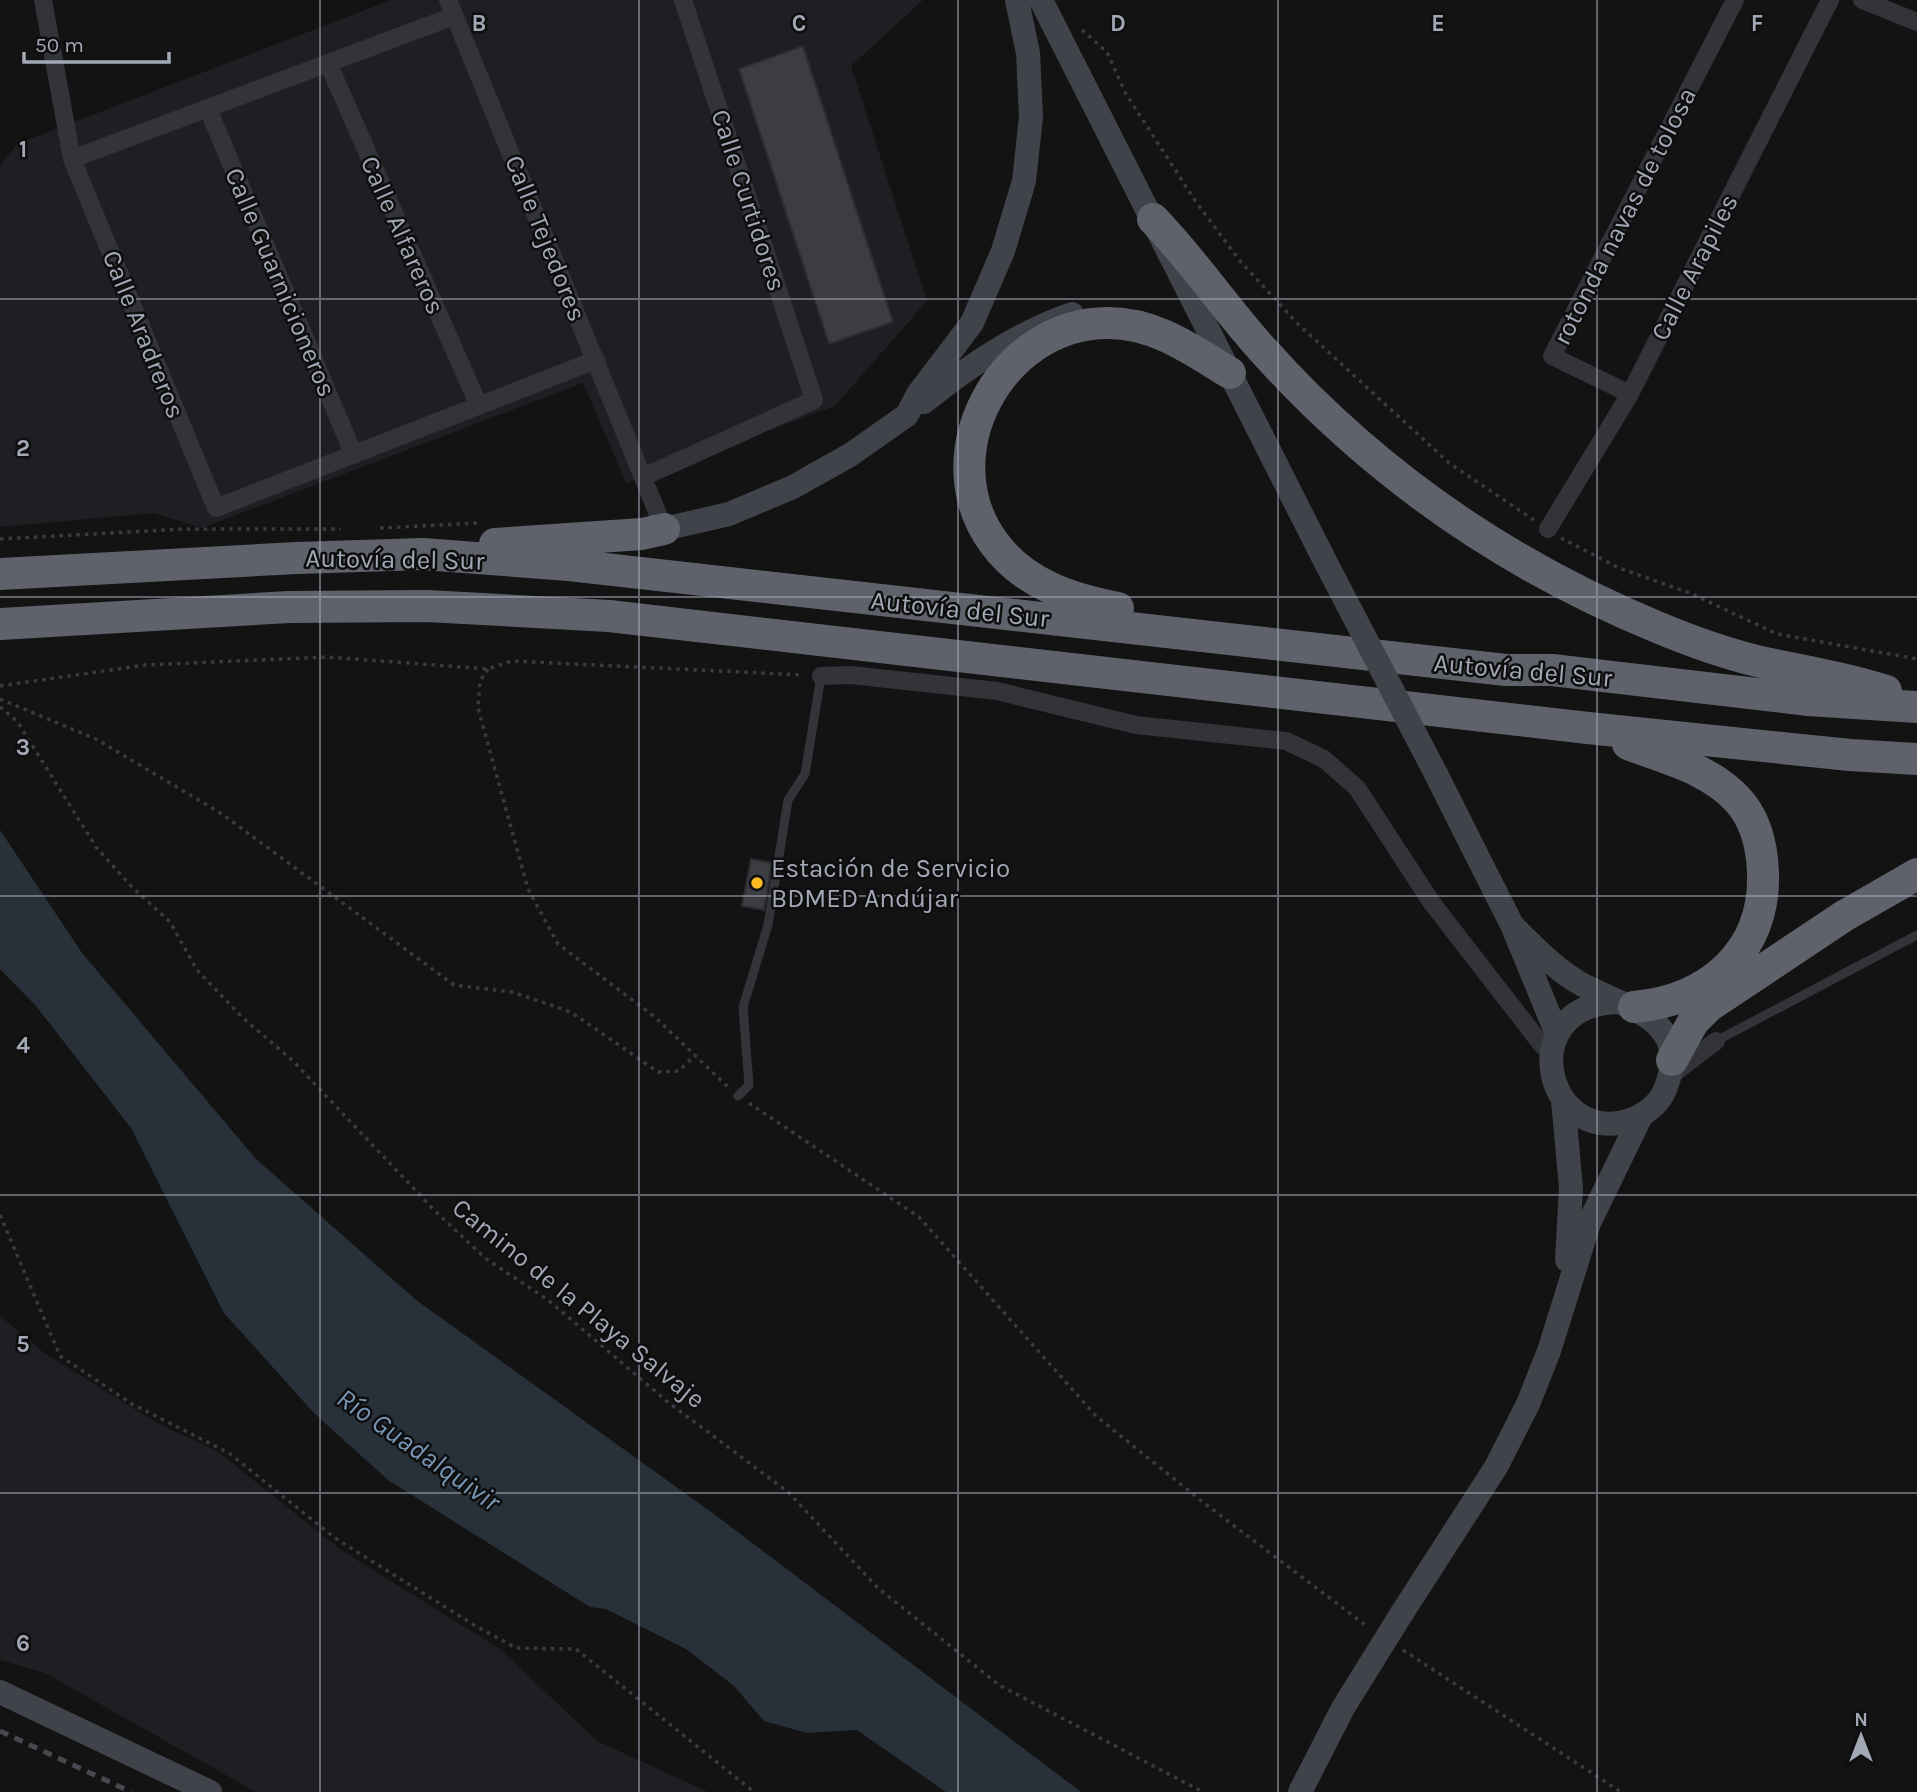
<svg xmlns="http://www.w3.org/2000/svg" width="1917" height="1792" font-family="Karla,sans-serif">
	<rect width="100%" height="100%" fill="#131314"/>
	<path fill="#1f1e22" d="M391,0H923L851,66L927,301L835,406L626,483L583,383L202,528L154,513L0,527V166L17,144Z
		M0,1316L43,1352L157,1423L217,1451L341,1550L500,1649L597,1741L708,1792H256L45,1673L0,1660Z"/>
	<path fill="#283139" d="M0,830L82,953L256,1159L416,1300L718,1517L1081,1792H946L857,1730L807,1733L764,1721L733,1685L686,1649L606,1609L590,1607L388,1480L314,1413L224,1313L131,1128L36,1006L0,969Z"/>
	<path fill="#3c3d42" stroke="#2c2c31" stroke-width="2" d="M803,46L893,322L829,344L739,69Z
		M751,859L772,863L764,910L742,906Z"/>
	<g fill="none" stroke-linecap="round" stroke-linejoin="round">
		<path stroke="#393b41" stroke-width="3.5" stroke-dasharray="3.5 5" stroke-linecap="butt" d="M1082,30L1107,52L1126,94L1196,202L1240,261L1298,324L1449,463L1534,520
			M380,528L480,523
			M1561,538L1619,568L1690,593L1777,634L1917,659
			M0,539L185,529H341
			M488,669L480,681L478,708L528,889L558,944L655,1017L729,1088
			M0,686L145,665L328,657L488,669L511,661L803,675
			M0,699L96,739L222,814L454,985L512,992L571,1012L658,1072L679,1071L695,1055
			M0,707L17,721L96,847L131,886L170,922L197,970L243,1018L292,1060L435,1211L485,1258L548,1300L669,1403L788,1492L878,1588L999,1685L1203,1792
			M749,1103L919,1217L1096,1416L1204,1503L1368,1627
			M0,1215L60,1356L132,1404L229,1453L335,1538L474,1625L516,1648L576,1649L754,1792
			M1403,1650L1621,1792"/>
		<path stroke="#33343a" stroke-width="9" d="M1716,1041L1917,935
			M738,1096L749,1085L743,1007L768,925L788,800L805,774L821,676"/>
		<path stroke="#33343a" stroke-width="18" d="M43,0L72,159L216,508L596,360
			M448,0L664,529
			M1862,0L1917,22
			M328,63L479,406
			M208,109L354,455
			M72,159L454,16
			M1630,394L1552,356L1735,0
			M643,477L814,400L683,0
			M1548,529L1630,394L1830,0
			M821,676L851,675L997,691L1136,725L1286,741L1324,759L1357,788L1432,903L1542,1045L1551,1051
			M1670,1076L1716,1041"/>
		<path stroke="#41434a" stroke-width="24" d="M1041,0L1326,563
			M924,402C969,366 1017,333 1072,314
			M664,529L729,514L793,487L850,455L907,415L918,394L972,323L1003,251L1024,181L1031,117L1028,53L1017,0
			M1436,774L1512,925L1557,1034
			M1512,925C1532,945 1552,966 1576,981C1620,1008 1693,1015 1666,1087C1661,1102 1647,1113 1633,1119C1547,1151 1510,1006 1617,1002
			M1563,1100L1571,1188L1567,1260
			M1402,1613L1496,1467L1528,1404L1549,1351L1589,1223L1641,1116
			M0,1692L210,1792"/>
		<path stroke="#5f626b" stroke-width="32" d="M1153,219C1193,260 1224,307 1262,349C1372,472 1504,564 1657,627C1688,640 1724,653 1757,661C1800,671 1845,677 1886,691
			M495,544L642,534L664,529
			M0,574L297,558L423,554L569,565L1506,670H1552L1808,700L1917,707
			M1118,608C1071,599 1024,584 994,543C929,455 1001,322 1109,323C1155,323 1192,350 1230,373
			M0,624L289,607L427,606L609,616L1588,728L1850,755L1917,759
			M1628,744C1666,759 1708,768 1737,799C1756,819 1762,846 1763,872C1766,952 1709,1000 1634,1007
			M1672,1060L1693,1022L1709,1006L1844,916L1917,874"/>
		<path stroke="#484a51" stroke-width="5" stroke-dasharray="9 7" stroke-linecap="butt" d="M0,1731L131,1792"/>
		<path stroke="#41434a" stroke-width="24" d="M1326,563L1436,774
			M1300,1792L1343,1708L1402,1613"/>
	</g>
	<path fill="none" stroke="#a3a8b6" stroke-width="2" stroke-opacity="0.55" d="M320,0V1792M639,0V1792M958,0V1792M1278,0V1792M1597,0V1792M0,299H1917M0,597H1917M0,896H1917M0,1195H1917M0,1493H1917"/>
	<circle fill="#ffb920" stroke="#0e0e0f" stroke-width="2.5" cx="757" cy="883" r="7"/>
	<g text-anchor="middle" stroke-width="5" stroke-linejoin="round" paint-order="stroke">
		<g font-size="26" fill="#a3a8b6" stroke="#0e0e0f">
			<text transform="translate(749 200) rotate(72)" y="9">Calle Curtidores</text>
			<text transform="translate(1624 216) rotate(-63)" y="9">rotonda navas de tolosa</text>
			<text transform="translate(403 235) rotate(66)" y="9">Calle Alfareros</text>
			<text transform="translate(546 238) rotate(68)" y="9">Calle Tejedores</text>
			<text transform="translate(1694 267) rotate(-63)" y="9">Calle Arapiles</text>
			<text transform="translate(281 282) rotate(67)" y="9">Calle Guarnicioneros</text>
			<text transform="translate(144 334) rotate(68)" y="9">Calle Aradreros</text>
			<text transform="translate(395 559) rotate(1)" y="9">Autovía del Sur</text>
			<text transform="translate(960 609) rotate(6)" y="9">Autovía del Sur</text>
			<text transform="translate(1523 670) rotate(5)" y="9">Autovía del Sur</text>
			<text transform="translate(579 1303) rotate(39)" y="9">Camino de la Playa Salvaje</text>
		</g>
		<g font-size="26" fill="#a3a8b6" stroke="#0e0e0f" text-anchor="start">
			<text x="771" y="877">Estación de Servicio<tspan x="771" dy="30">BDMED Andújar</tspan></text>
		</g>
		<g font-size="28" font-style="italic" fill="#7696b5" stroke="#0e0e0f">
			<text transform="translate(419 1449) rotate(35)" y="10">Río Guadalquivir</text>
		</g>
	</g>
	<g font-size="23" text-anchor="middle" font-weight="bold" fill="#a3a8b6" stroke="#0e0e0f" stroke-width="5" stroke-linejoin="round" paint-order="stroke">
		<text x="479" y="31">B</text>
		<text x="799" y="31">C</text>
		<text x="1118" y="31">D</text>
		<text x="1438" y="31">E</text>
		<text x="1757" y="31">F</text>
		<text x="23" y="157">1</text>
		<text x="23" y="456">2</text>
		<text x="23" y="755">3</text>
		<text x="23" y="1053">4</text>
		<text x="23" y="1352">5</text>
		<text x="23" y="1651">6</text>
	</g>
	<g transform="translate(1861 1736)" stroke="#0e0e0f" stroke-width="5" paint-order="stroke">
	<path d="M0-5L12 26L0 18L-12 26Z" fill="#a3a8b6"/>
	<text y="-10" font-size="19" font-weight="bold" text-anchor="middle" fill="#a3a8b6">N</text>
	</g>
	<path d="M24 52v10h145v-10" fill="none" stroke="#a3a8b6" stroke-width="3.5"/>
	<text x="35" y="52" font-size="21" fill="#a3a8b6" stroke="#0e0e0f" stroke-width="5" paint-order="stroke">50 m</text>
</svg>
